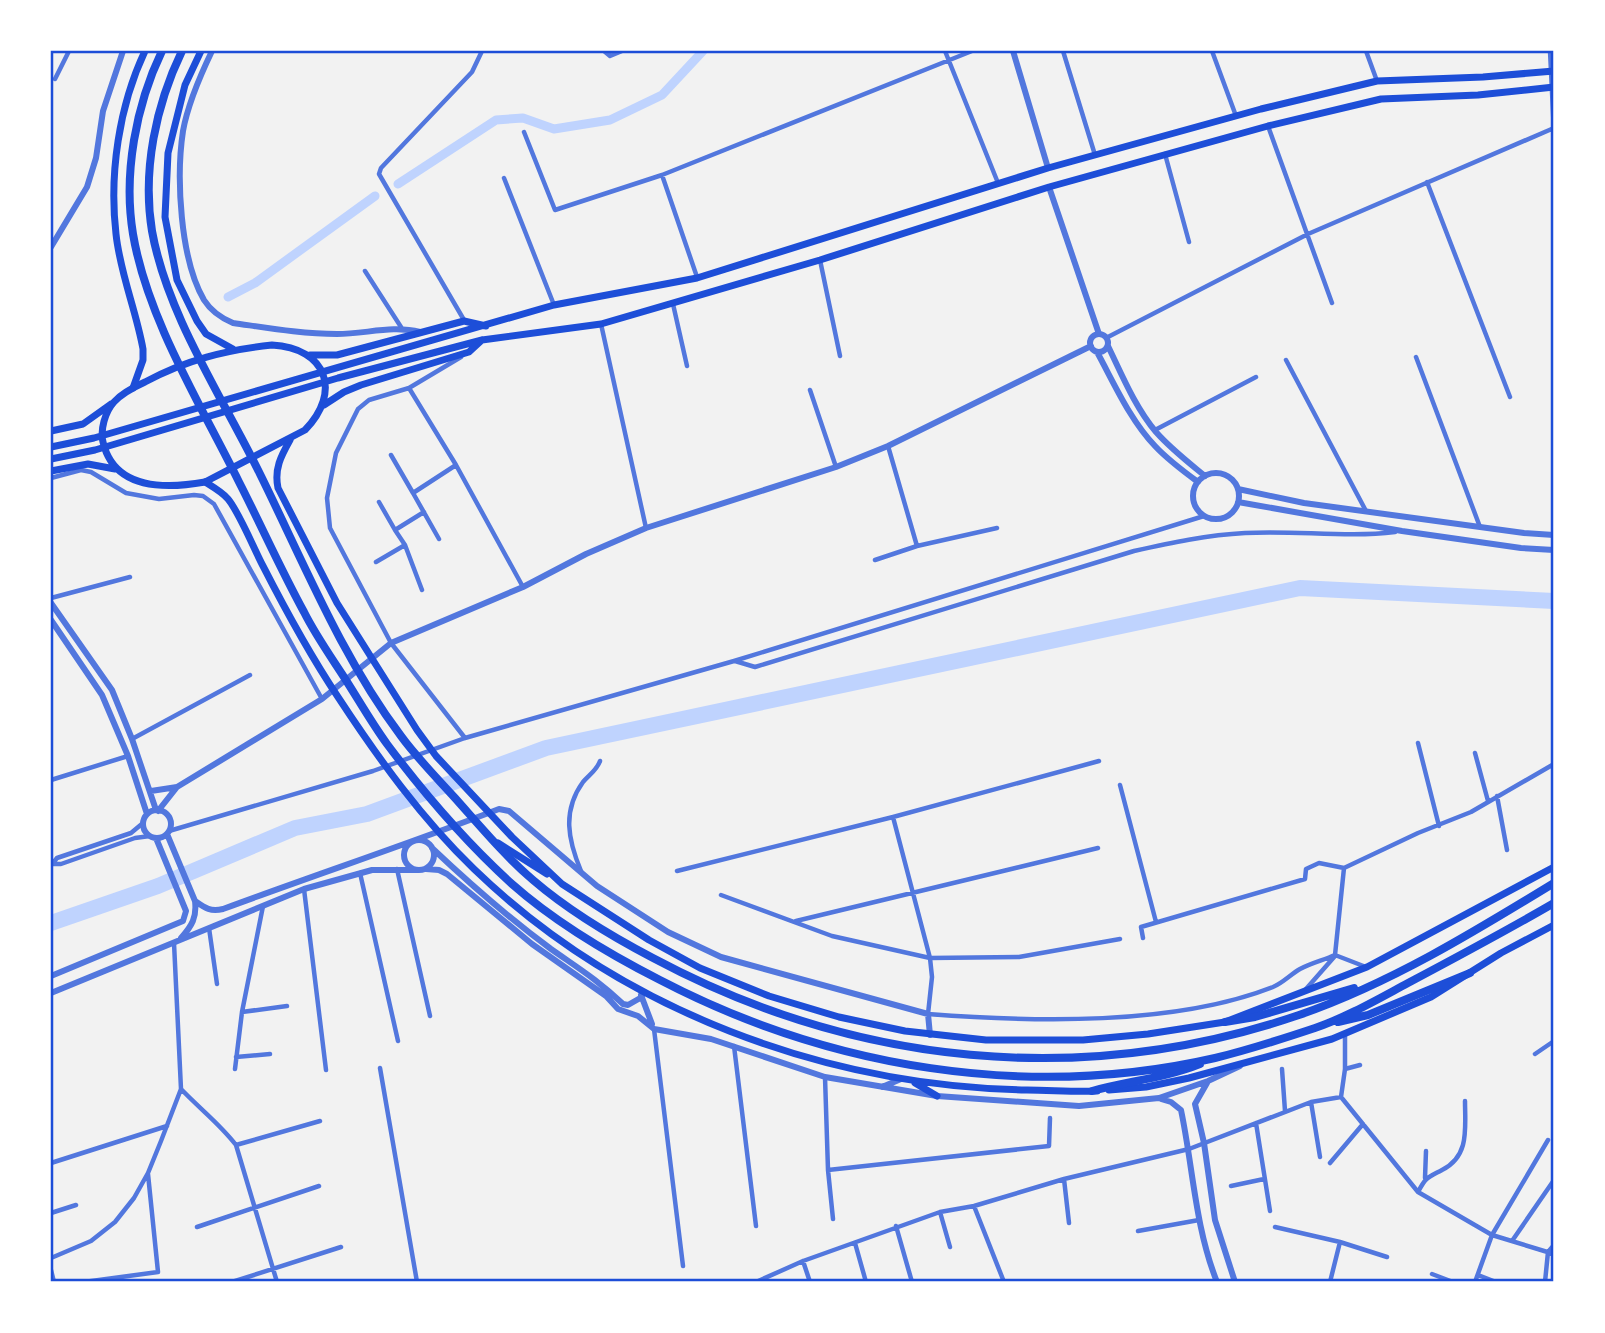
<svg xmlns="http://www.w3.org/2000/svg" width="1605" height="1333" font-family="Inter,sans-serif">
	<rect width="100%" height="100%" fill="#f2f2f2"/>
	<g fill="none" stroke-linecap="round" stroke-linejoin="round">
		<path stroke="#bfd3fe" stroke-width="9" d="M398,184L496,120L523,118L554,129L610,120L662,95L703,51
			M228,297L255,283L375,196"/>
		<path stroke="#bfd3fe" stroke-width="16" d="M51,923L158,886L295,828L367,814L546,748L1300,588L1554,601"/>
		<path stroke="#5277de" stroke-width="4.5" d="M604,51L610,56L622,51
			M945,51L998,183
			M1063,51L1095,155
			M1212,51L1236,116
			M1366,51L1377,81
			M1550,51L1554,133
			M55,79L69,51
			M1268,126L1332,303
			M524,132L555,210L662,175L972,51
			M1165,154L1189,242
			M662,175L697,277
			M504,178L554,305
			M1427,182L1510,397
			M820,260L840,356
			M365,271L401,327
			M673,304L687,366
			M464,320L379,174L381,168L472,72L482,51
			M601,324L646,528
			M1106,338L1308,234L1554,128
			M461,357L409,388L369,400L358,409L336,453L327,498L330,528L391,643L465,738
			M1416,357L1480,527
			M1286,360L1366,511
			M409,388L456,465L523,587
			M810,390L836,467
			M1155,430L1256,377
			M888,446L917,546L997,528
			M391,455L413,493L456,465
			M51,478L81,470L91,472L126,493L159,499L194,495L203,496L214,504L322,699
			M413,493L439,539
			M379,502L395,530L424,512
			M405,545L422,590
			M875,560L917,546
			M376,562L405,545L395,530
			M51,598L130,577
			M735,661L755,667L1134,551C1170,543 1207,535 1245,533C1295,530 1346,538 1395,532
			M132,739L250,675
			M1418,743L1439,826
			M1475,753L1488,801
			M51,780L128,756
			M1120,785L1156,922
			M1497,796L1507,850
			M893,817L930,958L932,977L928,1014C1033,1022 1174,1026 1273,987C1283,983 1291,974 1300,969C1311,963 1324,960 1335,955L1366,967
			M169,831L373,771L465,738L734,661L1204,516
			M53,863L57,858L131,833L143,823
			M51,864H61L135,838L150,836
			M397,869L430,1016
			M581,871C568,840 562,811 583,782C589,775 597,770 600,761
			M677,871L893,817L1099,761
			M360,873L398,1041
			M304,889L326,1070
			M721,895L832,936L930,958L1019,957L1120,939
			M796,921L1098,848
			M209,928L217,984
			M1143,938L1141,927L1305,879L1306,869L1319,863L1344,868L1418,833L1471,812L1554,764
			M1335,955L1344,868
			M1306,989L1335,956
			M242,1012L287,1006
			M654,1029L683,1266
			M734,1046L756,1226
			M1535,1054L1554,1041
			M236,1057L270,1054
			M380,1068L417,1282
			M235,1069L242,1012L263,906
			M1282,1069L1285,1111
			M1345,1069L1360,1065
			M825,1077L828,1170L833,1219
			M181,1089C199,1108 220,1124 236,1145L277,1282
			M1341,1097L1345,1069V1034
			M1311,1102L1320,1157
			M1256,1123L1270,1211
			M236,1145L320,1121
			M51,1163L167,1126
			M1330,1163L1363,1124
			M828,1170L1049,1146L1050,1118
			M1425,1178L1426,1151
			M1064,1179L1069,1223
			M1231,1186L1264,1179
			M1418,1192C1426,1177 1427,1178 1442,1170C1470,1156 1465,1128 1465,1101
			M974,1206L1004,1282
			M940,1212L950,1247
			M51,1213L76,1205
			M896,1226L912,1282
			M197,1227L319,1186
			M1275,1227L1340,1242L1387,1257
			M1138,1231L1199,1220
			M1512,1241L1554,1180
			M855,1243L866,1282
			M51,1258L91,1241L115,1222L134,1198L148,1173L161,1141L181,1089L174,943
			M803,1261L810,1282
			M51,1270L54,1282
			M1432,1274L1453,1282
			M1478,1275L1496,1282
			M84,1282L158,1272L148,1174
			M232,1282L341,1247
			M756,1282L803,1261L940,1212L974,1206L1064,1179L1189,1149L1311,1102L1341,1097L1418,1192L1492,1235L1554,1254
			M1330,1282L1340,1242
			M1475,1282L1492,1235L1548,1140
			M1545,1282L1548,1252L1554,1245"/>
		<path stroke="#5277de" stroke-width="6" d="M212,51C200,76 188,103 183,131C176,177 180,259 204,300C211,311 221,318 233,323C268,328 302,334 337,334C366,334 392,325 420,332
			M1013,51L1048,168
			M1049,187L1099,334
			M51,247L87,187L96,158L103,111L123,51
			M1090 343a9 9 0 1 1 18 0a9 9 0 1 1-18 0Z
			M1108,346C1122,375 1135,407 1156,432C1171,449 1188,462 1205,476
			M1097,352C1114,383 1130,420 1155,446C1168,460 1183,471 1198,482
			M1193 496a23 23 0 1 1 46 0a23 23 0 1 1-46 0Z
			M1238,489L1304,503L1524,533L1554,535
			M1238,502L1402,531L1521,548L1554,550
			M51,603L112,690L132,739L156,810
			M51,620L102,695L128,756L147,814
			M151,791L177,787L322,699L391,643L523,587L586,554L646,528L836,467L888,446L1091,346
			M143 824a14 14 0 1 1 28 0a14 14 0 1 1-28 0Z
			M158,811L177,787
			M167,834L195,901C197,917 192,926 181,938
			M404 855a15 15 0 1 1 30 0a15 15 0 1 1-30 0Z
			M432,848C470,884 509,918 551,949C578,968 598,980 623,1004L628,1005L642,997
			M426,869L439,870L447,874L532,944L606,996L618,1009L638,1016L654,1029L711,1039L825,1077L937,1096L1079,1106L1159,1098L1208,1081L1240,1066
			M195,901C205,908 210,912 223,909C315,875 408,844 499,809L509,811L597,886L668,932L721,957L928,1014L930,1035
			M51,976L183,921L186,911L156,838
			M51,993L304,889L372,870H415
			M641,995L652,1024
			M1207,1083L1195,1104L1204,1143L1215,1220L1235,1282
			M882,1087L901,1079
			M1161,1099L1171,1102L1181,1110C1193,1167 1195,1227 1217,1282"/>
		<path stroke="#1d4ed8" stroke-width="7" d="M201,51L185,85L168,153L165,217L177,280L197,321L206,334L233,349
			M133,388L143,360V349C136,310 120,273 116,234C109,174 119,106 145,51
			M290,440C281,456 274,469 278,488L337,603L417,730L436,756L512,837L562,884L649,940L700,968L769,996L839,1017L905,1031L986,1040H1083L1148,1034L1225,1022L1367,967L1554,867
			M205,482C213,487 222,492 228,499C239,512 254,549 263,566C286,611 310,655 338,697C378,758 422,819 474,869C621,1011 825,1086 1027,1090C1050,1090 1074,1092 1097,1091
			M498,843L547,874
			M915,1083L937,1096
			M1109,1090L1146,1087L1189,1078L1332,1039L1431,997L1501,953L1554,925"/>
		<path stroke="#1d4ed8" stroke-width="7" d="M272,345C327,348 342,392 305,430L205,482C166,489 114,490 103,442C100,430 105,412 114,402C122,393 134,387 145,382C186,360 226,350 272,345Z
			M310,355H337L464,321L486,326
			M324,405L344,392L361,385L469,352L482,340
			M51,431L83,424L111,404
			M51,447L94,438L554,305L697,278L1048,168L1261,109L1377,81L1483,77L1554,71
			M51,459L95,450L338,378L482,340L601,324L820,260L1049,187L1268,126L1381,99L1478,95L1554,87
			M51,471L88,464L115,469"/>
		<path stroke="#1d4ed8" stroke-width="8" d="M162,51C136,105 123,174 133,234C147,318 201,405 239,482C261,525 281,570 304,612C315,634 329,654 342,674C357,697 371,722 387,744C423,792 468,844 512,884C556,923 607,953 660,980C829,1068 1028,1101 1215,1058C1248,1050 1282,1039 1315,1028C1347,1017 1378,999 1408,983C1457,957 1506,931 1554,903
			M182,51C156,105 142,170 152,231C167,315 223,398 260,474C304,563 341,656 401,736C417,758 437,778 455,798C480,826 505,856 533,880C569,911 611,936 653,958C855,1066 1082,1089 1299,1015C1389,984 1474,932 1554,883
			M1225,1022L1255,1017L1354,988
			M1338,1022L1368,1015L1470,973
			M1092,1091C1128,1081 1165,1078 1200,1064"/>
	</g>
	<rect width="1605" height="1333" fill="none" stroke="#ffffff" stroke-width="105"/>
	<rect x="52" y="52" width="1500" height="1228" fill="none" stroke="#1d4ed8" stroke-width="2.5"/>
</svg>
